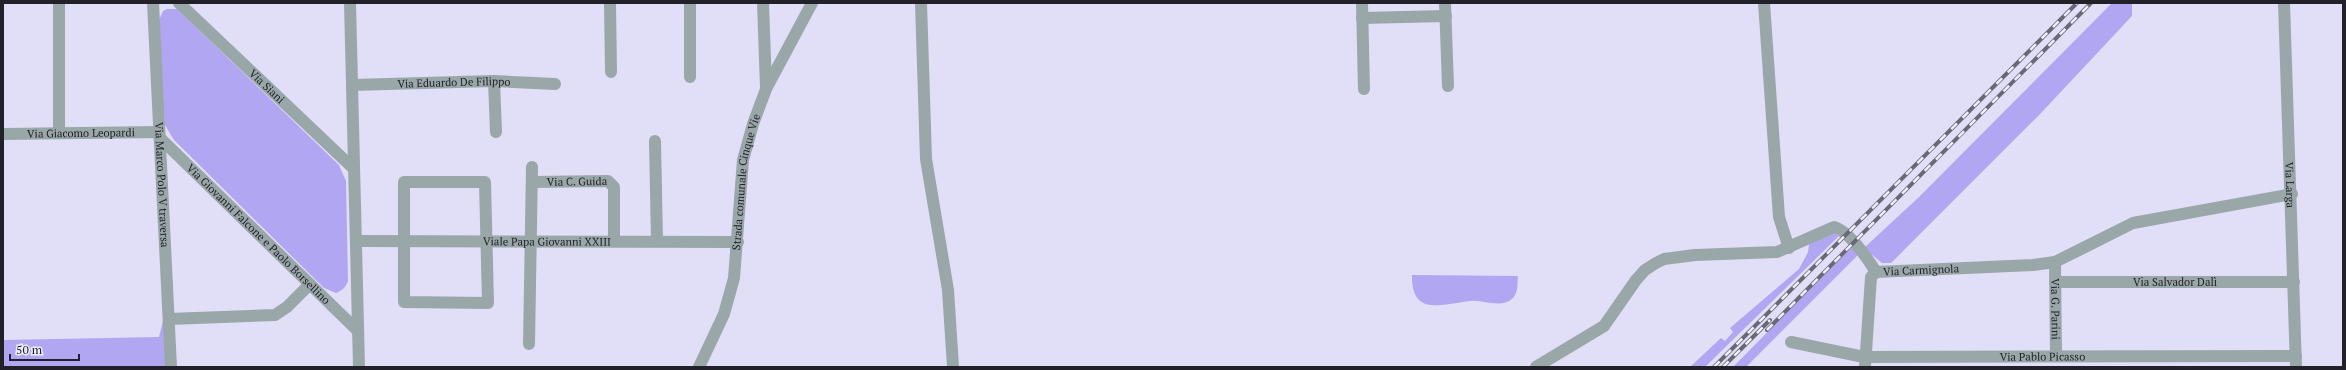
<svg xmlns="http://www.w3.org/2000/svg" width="2346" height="370" font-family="'PT Serif',serif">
	<rect width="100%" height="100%" fill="#e1dff7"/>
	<path fill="#b1a6f1" d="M2112,3H2132V16L2041,113L1891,263H1882L1864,248L1919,197Z
		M167,9H177L339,165L346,181L348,281C345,288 343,290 336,293L324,288L174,140L165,125L159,20L163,11Z
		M1834,232L1839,236L1705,367H1690L1721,338L1725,341L1733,332L1730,328L1799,269L1808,252L1809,244Z
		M1852,247L1858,255L1746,367H1733Z
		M1412,275L1518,276C1517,283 1519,293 1512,299C1500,309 1483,299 1470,301C1443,304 1411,317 1412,275Z
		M164,317L167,367H3V340L159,337Z"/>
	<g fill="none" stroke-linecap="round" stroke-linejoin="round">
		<g stroke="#9aa7a9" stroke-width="12">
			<path id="s1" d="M153,3L171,367"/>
			<path id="s2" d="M179,3L354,169"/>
			<path d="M350,3L359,367"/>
			<path d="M610,3L611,72"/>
			<path d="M690,3V77"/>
			<path d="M763,3L766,88"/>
			<path d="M921,3L926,159L948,290L953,367"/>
			<path d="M1362,3L1364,89"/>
			<path d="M1445,3L1448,86"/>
			<path d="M1764,3L1779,217L1789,248"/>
			<path id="s3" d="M2284,3L2296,367"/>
			<path d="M1362,18L1446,16"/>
			<path d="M494,81L496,132"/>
			<path id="s4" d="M352,85L494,81L555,84"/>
			<path d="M59,133V3"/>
			<path id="s5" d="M3,134L159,132"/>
			<path id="s6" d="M159,137L358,331"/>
			<path d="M655,141L657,241"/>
			<path d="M404,182H485L488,303L404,302Z"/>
			<path id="s7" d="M532,182L608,181L614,187V241"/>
			<path id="s8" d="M356,241L738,242"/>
			<path id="s9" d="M2055,262L2056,356"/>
			<path id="s10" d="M2055,282H2294"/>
			<path d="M169,319L275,315L287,307L310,284"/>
			<path id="s11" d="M1791,342L1864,357L2296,356"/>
			<path d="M529,344L532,167"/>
			<path id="s12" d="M699,367L724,314L734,278L743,160L753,124L766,89L812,3"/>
			<path id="s13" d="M1536,367L1604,326L1636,280L1645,270L1656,263L1664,259L1695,255L1777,252L1834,227C1849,231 1868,259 1876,272L2033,265L2055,262L2133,223L2292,194"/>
			<path d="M1865,367L1871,277L1876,272"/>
		</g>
		<defs>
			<path id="rail" d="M1767,330L2091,3
				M1714,367L2077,3
				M1723,367L1770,320"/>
		</defs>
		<use href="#rail" stroke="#696877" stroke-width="4"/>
		<use href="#rail" stroke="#eeedfc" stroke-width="2.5" stroke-dasharray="8" stroke-linecap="butt"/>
	</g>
	<g text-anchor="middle" stroke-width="4" stroke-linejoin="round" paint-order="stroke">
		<g font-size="11" fill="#22212a" stroke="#eeedfc">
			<text dy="4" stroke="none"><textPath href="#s4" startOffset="102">Via Eduardo De Filippo</textPath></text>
			<text dy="4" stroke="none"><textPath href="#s2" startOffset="121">Via Siani</textPath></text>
			<text dy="4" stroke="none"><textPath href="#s5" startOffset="78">Via Giacomo Leopardi</textPath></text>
			<text dy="4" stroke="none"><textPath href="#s12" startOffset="193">Strada comunale Cinque Vie</textPath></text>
			<text dy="4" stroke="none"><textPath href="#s7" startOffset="45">Via C. Guida</textPath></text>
			<text dy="4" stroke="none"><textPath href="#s1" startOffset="182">Via Marco Polo V traversa</textPath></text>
			<text dy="4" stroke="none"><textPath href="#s3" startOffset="182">Via Larga</textPath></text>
			<text dy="4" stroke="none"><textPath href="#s6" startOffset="139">Via Giovanni Falcone e Paolo Borsellino</textPath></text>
			<text dy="4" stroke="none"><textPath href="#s8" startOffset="191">Viale Papa Giovanni XXIII</textPath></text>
			<text dy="4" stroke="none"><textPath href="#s13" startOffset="454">Via Carmignola</textPath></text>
			<text dy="4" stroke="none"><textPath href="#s10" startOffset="120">Via Salvador Dalì</textPath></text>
			<text dy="4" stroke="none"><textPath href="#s9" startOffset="47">Via G. Parini</textPath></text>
			<text dy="4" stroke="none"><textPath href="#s11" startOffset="253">Via Pablo Picasso</textPath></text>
		</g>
	</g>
	<rect width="2346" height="370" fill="none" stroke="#22212a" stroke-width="8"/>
	<path d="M10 354v6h69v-6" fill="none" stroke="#22212a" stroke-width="2"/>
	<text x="16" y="354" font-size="12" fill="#22212a" stroke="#eeedfc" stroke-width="3" paint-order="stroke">50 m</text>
</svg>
